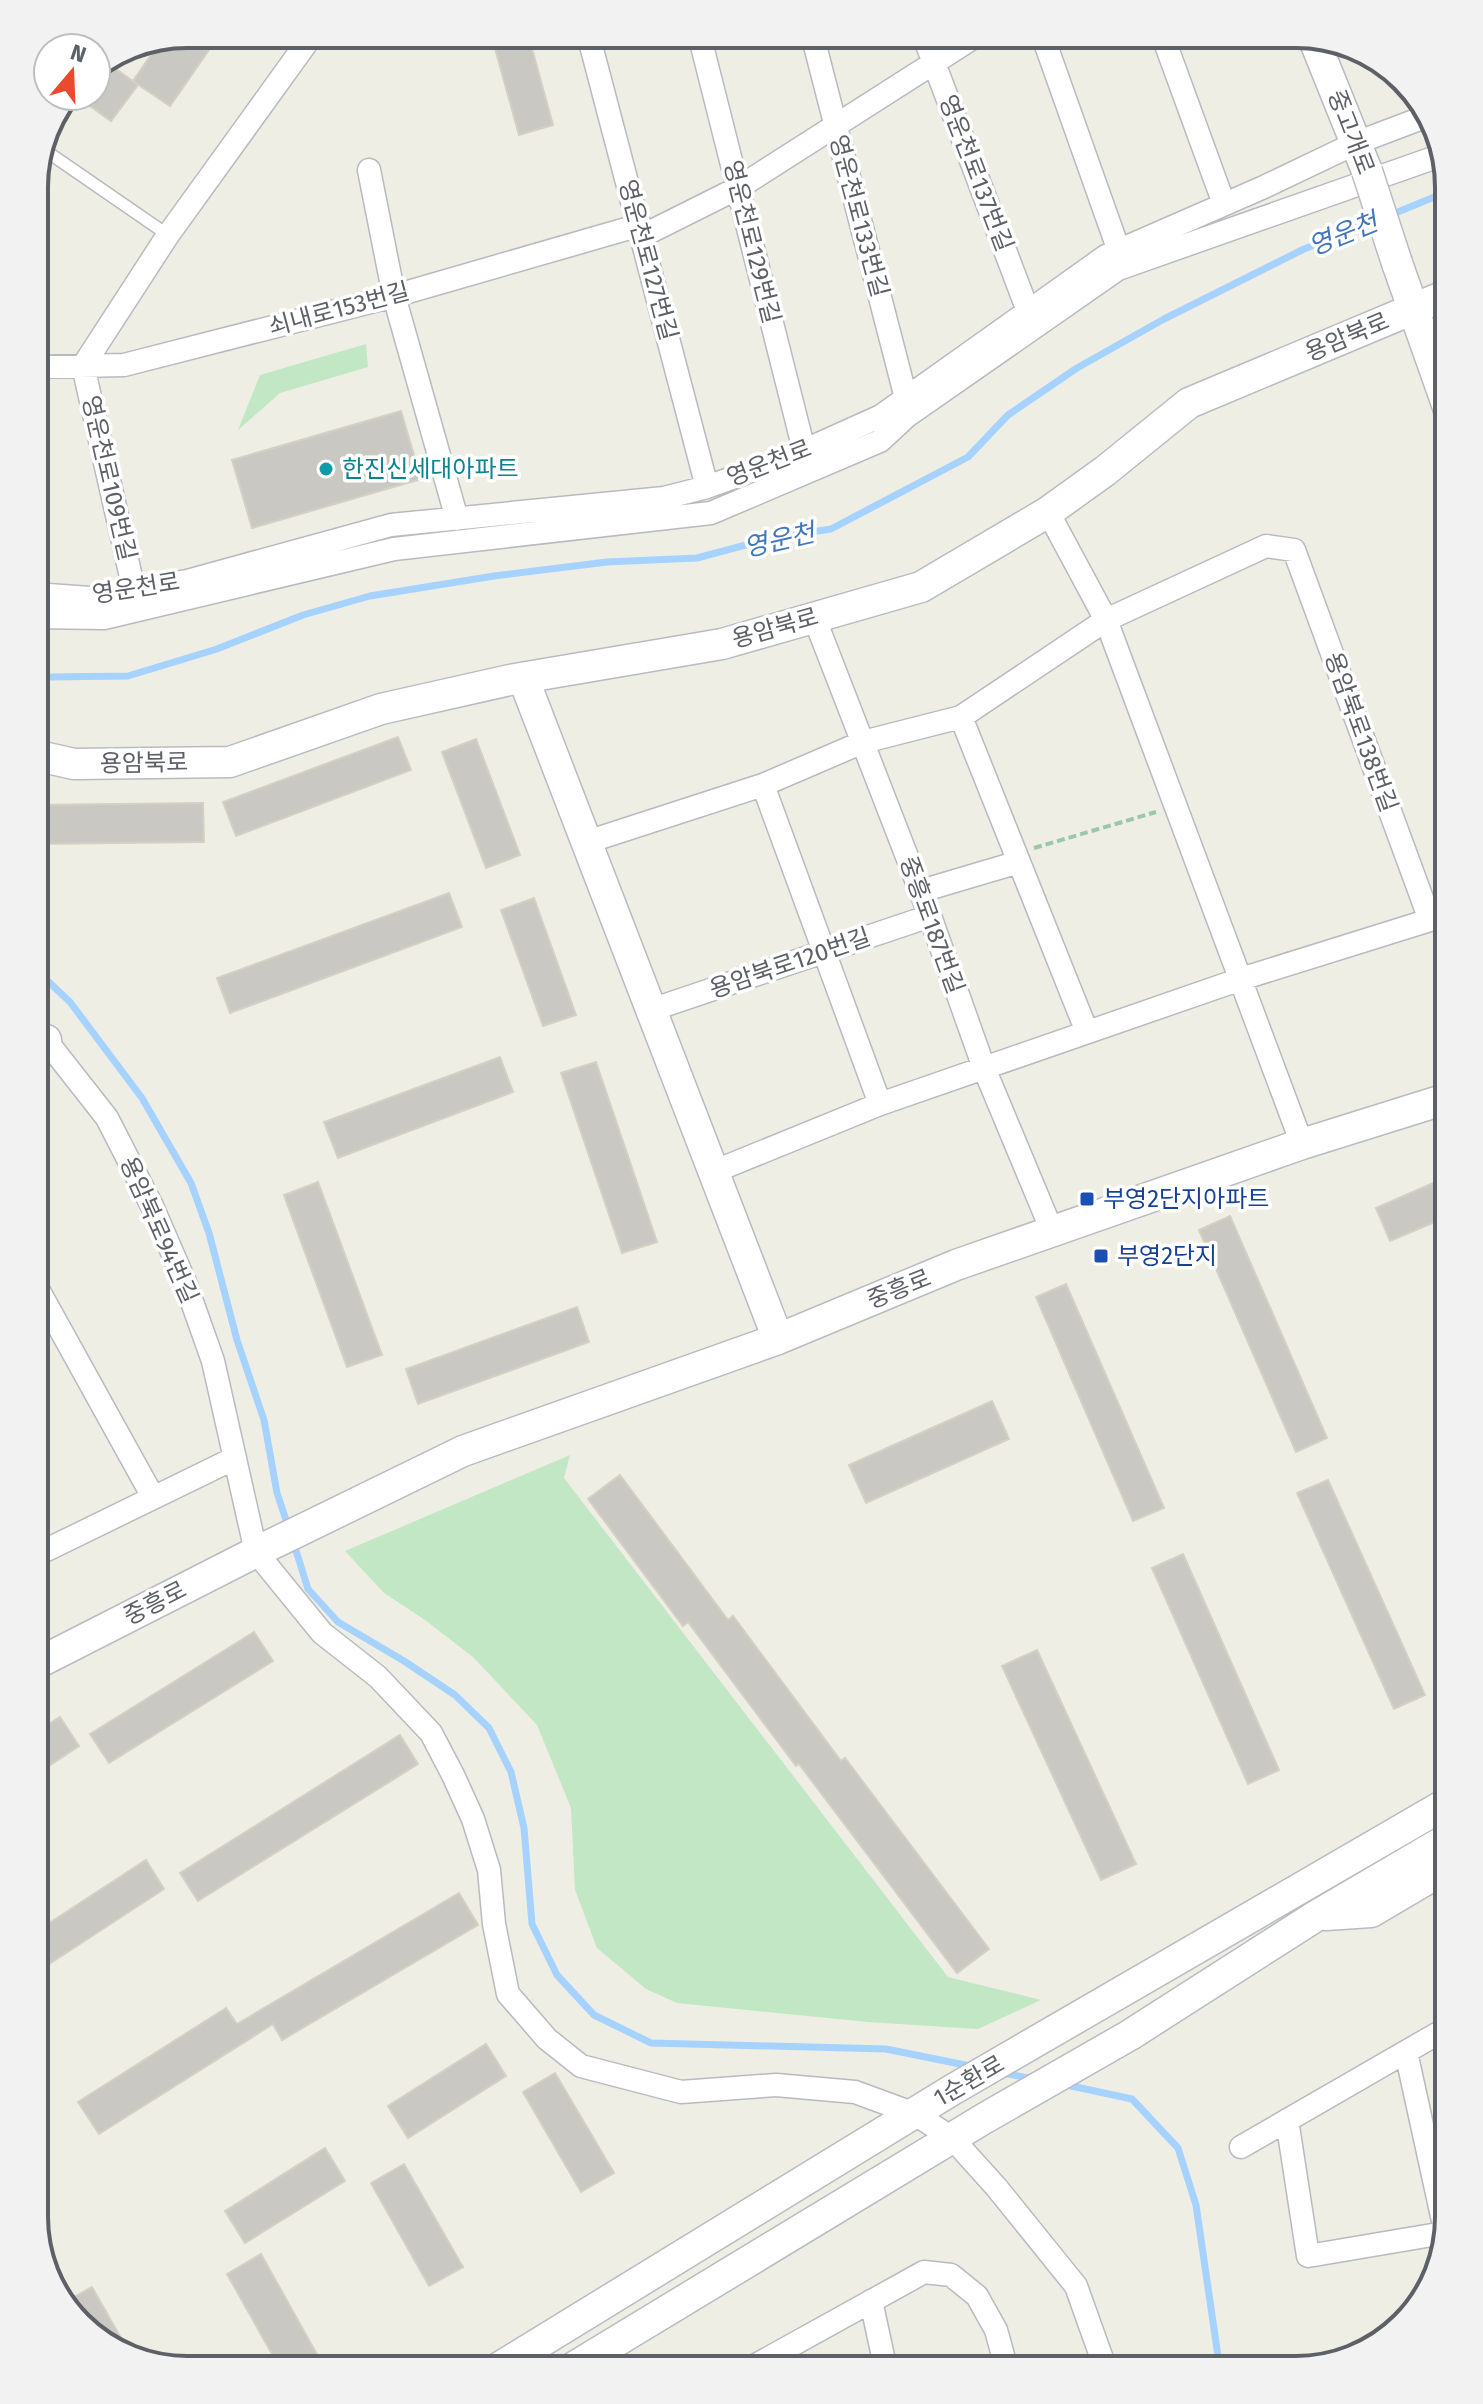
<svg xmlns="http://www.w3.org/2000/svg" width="1483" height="2404" font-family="'Fira Sans','Noto Sans KR',sans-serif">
	<rect width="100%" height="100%" fill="#efeee5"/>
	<path fill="#c1e7c4" d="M366,344L368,367L280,393L238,430L260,375Z
		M570,1455L564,1478L948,1977L1041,2000L978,2029L868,2022L677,2003L646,1989L597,1948L575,1890L571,1808L537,1725L473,1657L425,1620L384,1593L345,1551Z"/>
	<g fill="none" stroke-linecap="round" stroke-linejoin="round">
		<path stroke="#a6d2ff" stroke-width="7" d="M1388,216L1449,191
			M34,674L49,677L128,676L217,649L303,615L370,596L494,576L607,562L697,558L772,538L831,529L968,457L1008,415L1077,368L1164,319L1304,249L1376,220
			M34,968L70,1002L142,1098L191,1183L209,1233L237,1340L264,1420L277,1493L289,1529
			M293,1541L308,1589L338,1622L404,1661L455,1695L489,1728L511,1772L524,1828L532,1924L557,1975L594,2015L651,2043L886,2049L975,2067
			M1003,2073L1034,2079
			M1062,2084L1132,2099L1178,2148L1196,2205L1220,2370"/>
	</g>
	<path fill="#cac8c2" stroke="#d4d0c3" stroke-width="2" d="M187,34H220L170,106L133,81L162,39Z
		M491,34H528L553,125L519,135Z
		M105,61L138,85L111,121L76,96H96V67Z
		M401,411L421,479L252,528L232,460Z
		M398,737L411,770L236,836L223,802Z
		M476,739L520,855L486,868L442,752Z
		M203,803L204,842L34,844V805Z
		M449,893L462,927L230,1013L217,978Z
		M534,898L576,1015L543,1026L501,910Z
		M500,1057L513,1092L338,1158L324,1122Z
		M596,1062L657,1242L622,1253L561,1073Z
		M1449,1176V1216L1390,1241L1376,1208Z
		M318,1182L382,1355L347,1367L284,1195Z
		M1230,1216L1327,1438L1296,1452L1199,1230Z
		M1066,1284L1164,1508L1133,1521L1036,1297Z
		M577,1307L589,1342L418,1404L406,1369Z
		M992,1401L1009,1439L866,1503L849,1465Z
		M620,1475L728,1620L733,1616L841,1761L845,1758L989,1949L957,1973L799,1764L796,1766L688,1622L683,1626L588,1499Z
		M1328,1480L1425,1695L1394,1709L1297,1493Z
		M1183,1554L1279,1770L1248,1784L1152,1568Z
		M254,1632L273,1661L109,1763L90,1734Z
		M1037,1650L1136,1864L1101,1880L1002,1666Z
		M60,1717L79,1746L34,1776V1734Z
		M400,1735L418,1764L198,1901L180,1873Z
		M146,1860L164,1889L34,1974V1933Z
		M459,1893L478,1925L282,2040L273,2024L99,2134L78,2102L226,2008L237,2024Z
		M486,2044L506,2076L408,2138L388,2106Z
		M555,2073L614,2173L581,2192L523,2092Z
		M325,2148L345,2181L245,2243L225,2211Z
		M404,2164L463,2267L429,2286L371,2183Z
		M261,2254L319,2358L298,2370H281L227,2274Z
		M92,2287L130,2354L102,2345L65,2302Z"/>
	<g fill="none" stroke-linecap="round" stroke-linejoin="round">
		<defs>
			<path id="lane" d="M46,151L168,235"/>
			<path id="street" d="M588,34L707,487
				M699,34L804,450
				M812,34L906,398
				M923,34L1028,311
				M1042,34L1119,251
				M1162,34L1224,204
				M369,170L394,296L457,519
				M642,236L738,188L979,34
				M34,367L124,365L394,296L640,225
				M1048,512L1106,620L1302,1144
				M134,590L83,366L168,235L313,34
				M34,594L90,598L187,581L391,525L664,498L707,487L790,457L881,416L1106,256L1264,187L1356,143L1430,115
				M34,617L104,618L394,549L711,513L880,441L907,416L1118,269L1442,155
				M814,617L930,916L984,1068L1052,1231
				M961,717L1087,1032
				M763,785L880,1104
				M587,842L763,785L863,742L961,717L1106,620L1266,546L1294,550L1430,920L1241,979L880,1104L713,1172
				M921,891L1019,862
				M651,1010L930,916
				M34,1025L107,1118L152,1206L185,1282L213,1361L256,1552L322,1633L378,1677L431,1733L453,1775L473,1819L489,1870L494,1924L508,1994L547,2039L581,2066L681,2092L776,2085L855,2092L915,2114L952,2138L997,2188L1076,2286L1106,2370
				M34,1282L153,1497
				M34,1556L235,1458
				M1406,2052L1445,2230
				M1287,2120L1308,2256L1444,2233
				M1241,2147L1449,2027
				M871,2301L886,2370
				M747,2370L924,2272L951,2275L977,2296L996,2330L1007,2370"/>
			<path id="secondary" d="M1313,37L1367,171
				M1397,263L1449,410
				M524,680L778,1339
				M34,755L74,764L230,762L381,709L510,680L722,644L921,587L1048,512L1105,471L1189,403L1449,294
				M34,1047L46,1040
				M34,1665L256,1552L463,1451L778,1339L956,1265L1302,1144L1449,1098
				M1326,1915L1371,1912L1449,1866
				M495,2370L952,2090L1449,1802
				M569,2370L985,2118L1130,2035L1316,1916L1449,1838"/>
		</defs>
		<use href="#lane" stroke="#b8babf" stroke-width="14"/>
		<use href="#street" stroke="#b8babf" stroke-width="25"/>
		<use href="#secondary" stroke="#b8bbc1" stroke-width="33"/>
		<path stroke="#9ac8ab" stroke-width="4" stroke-dasharray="8 4" stroke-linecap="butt" d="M1034,848L1156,812"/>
		<use href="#lane" stroke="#fff" stroke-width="11"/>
		<use href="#street" stroke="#fff" stroke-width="22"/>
		<use href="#secondary" stroke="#fff" stroke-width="30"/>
		<defs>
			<path id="secondary-bridge" d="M1367,171L1397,263"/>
		</defs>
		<use href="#secondary-bridge" stroke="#b8bbc1" stroke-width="33" stroke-linecap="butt"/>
		<use href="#secondary-bridge" stroke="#fff" stroke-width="30"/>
	</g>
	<circle fill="#0f9aa8" stroke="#fff" stroke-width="3" cx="326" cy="469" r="8"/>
	<g fill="#1a4fb4" stroke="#fff" stroke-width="3">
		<rect x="1079" y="1191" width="16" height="16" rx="4"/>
		<rect x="1093" y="1248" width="16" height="16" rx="4"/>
	</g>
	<g text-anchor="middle" stroke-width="7" stroke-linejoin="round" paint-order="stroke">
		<g font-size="24" fill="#5d6066" stroke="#fff">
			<text transform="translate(1351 132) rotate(69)" y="8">중고개로</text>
			<text transform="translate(976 173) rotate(69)" y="8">영운천로137번길</text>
			<text transform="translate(859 216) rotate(75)" y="8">영운천로133번길</text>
			<text transform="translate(752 242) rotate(76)" y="8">영운천로129번길</text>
			<text transform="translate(648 260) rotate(75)" y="8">영운천로127번길</text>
			<text transform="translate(339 309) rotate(-15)" y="8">쇠내로153번길</text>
			<text transform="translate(1347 337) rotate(-23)" y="8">용암북로</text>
			<text transform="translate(769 463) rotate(-21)" y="8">영운천로</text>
			<text transform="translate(109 478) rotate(77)" y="8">영운천로109번길</text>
			<text transform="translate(136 588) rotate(-9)" y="8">영운천로</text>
			<text transform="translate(775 628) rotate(-16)" y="8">용암북로</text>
			<text transform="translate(1361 732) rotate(70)" y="8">용암북로138번길</text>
			<text transform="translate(144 763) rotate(-1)" y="8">용암북로</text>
			<text transform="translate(932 925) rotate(70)" y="8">중흥로187번길</text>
			<text transform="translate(790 963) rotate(-19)" y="8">용암북로120번길</text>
			<text transform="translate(159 1230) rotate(66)" y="8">용암북로94번길</text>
			<text transform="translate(899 1289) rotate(-22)" y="8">중흥로</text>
			<text transform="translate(155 1603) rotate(-27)" y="8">중흥로</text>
			<text transform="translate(969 2081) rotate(-30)" y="8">1순환로</text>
		</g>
		<g font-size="24" fill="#0d838f" stroke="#fff" text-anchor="start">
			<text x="342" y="477">한진신세대아파트</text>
		</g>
		<g font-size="24" fill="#164399" stroke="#fff" text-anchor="start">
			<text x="1103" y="1207">부영2단지아파트</text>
			<text x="1117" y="1264">부영2단지</text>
		</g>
		<g font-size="26" font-style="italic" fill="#4276bc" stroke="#fff">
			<text transform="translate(1343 234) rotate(-22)" y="9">영운천</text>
			<text transform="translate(779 540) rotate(-13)" y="9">영운천</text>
		</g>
	</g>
	<path d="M0 0H1483V2404H0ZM187 48H1296A139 139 0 0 1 1435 187V2217A139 139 0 0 1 1296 2356H187A139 139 0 0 1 48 2217V187A139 139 0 0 1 187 48Z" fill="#f2f2f3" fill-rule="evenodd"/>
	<path fill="none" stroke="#5d6066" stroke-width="4" d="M187 48H1296A139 139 0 0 1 1435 187V2217A139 139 0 0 1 1296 2356H187A139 139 0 0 1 48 2217V187A139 139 0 0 1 187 48Z"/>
	<g transform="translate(72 72) rotate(19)"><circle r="38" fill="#ffffff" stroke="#bebfc2" stroke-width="2"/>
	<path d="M0-6L14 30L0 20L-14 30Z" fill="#eb4a2f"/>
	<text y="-12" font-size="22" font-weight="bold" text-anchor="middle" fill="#5d6066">N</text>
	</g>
</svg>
